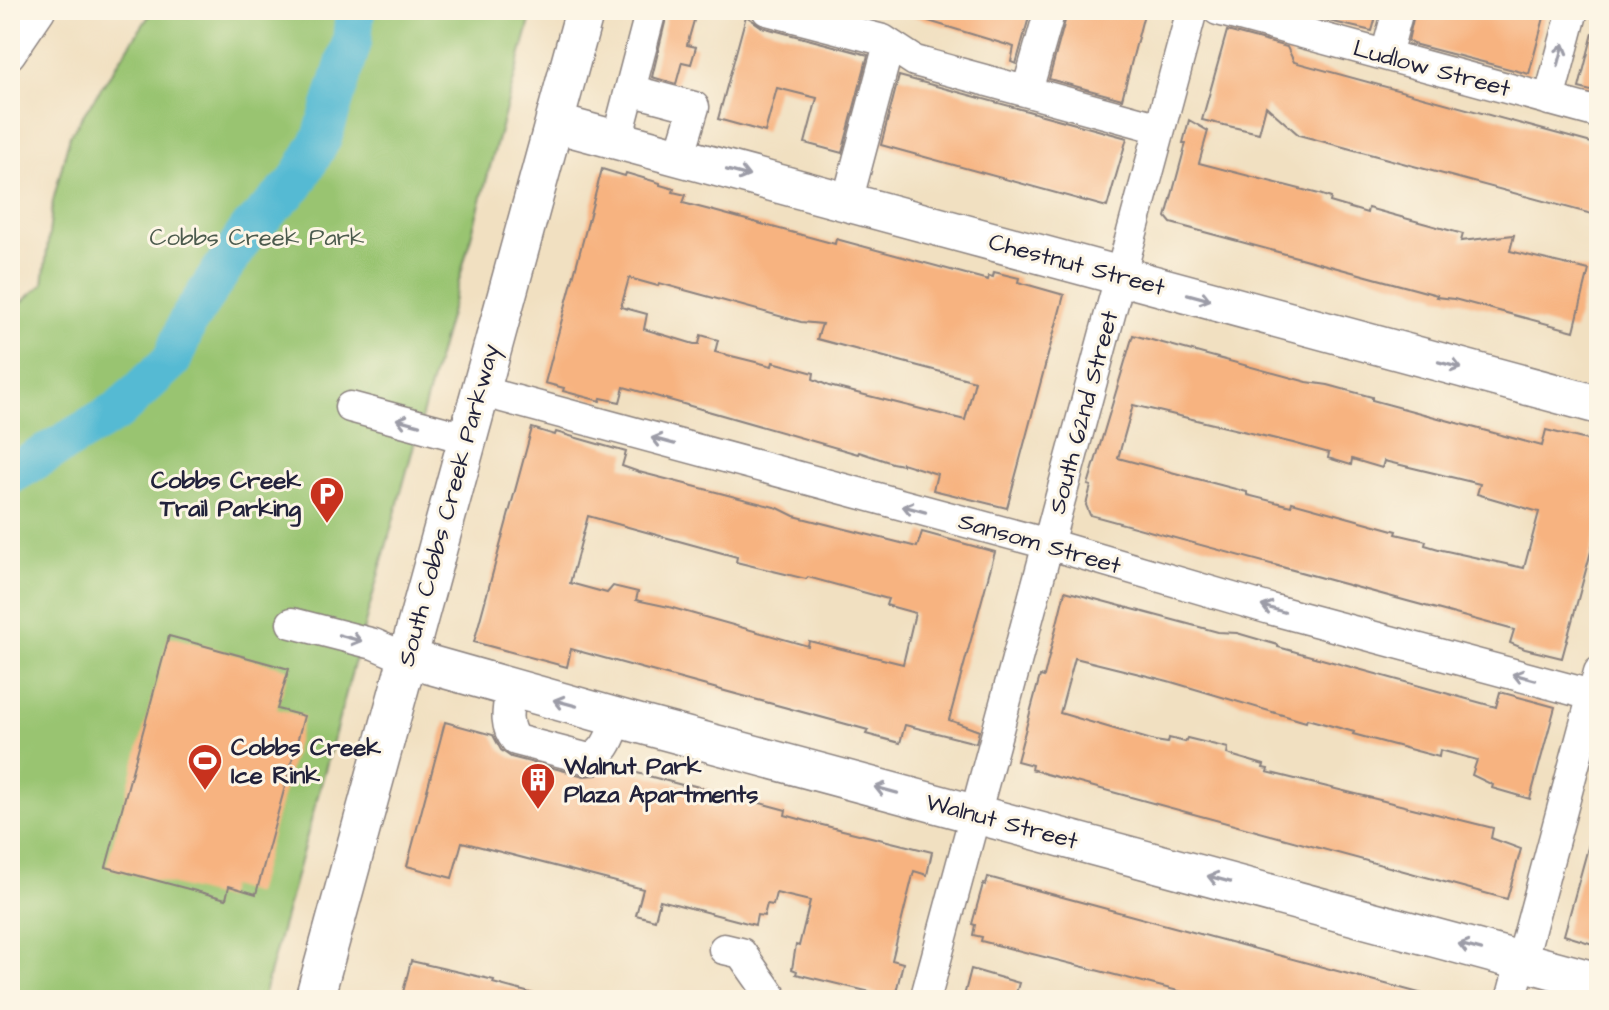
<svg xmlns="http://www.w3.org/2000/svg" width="1609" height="1010" font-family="'Architects Daughter',sans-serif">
	<rect width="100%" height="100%" fill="#fcf5e5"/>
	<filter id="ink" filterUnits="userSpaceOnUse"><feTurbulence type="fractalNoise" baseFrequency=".0125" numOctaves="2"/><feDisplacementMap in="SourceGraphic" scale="16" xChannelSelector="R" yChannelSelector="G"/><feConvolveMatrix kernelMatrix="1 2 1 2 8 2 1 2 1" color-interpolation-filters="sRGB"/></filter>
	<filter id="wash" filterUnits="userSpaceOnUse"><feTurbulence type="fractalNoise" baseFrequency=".006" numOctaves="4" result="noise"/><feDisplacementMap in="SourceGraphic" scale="32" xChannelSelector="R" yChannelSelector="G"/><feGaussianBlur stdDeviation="1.8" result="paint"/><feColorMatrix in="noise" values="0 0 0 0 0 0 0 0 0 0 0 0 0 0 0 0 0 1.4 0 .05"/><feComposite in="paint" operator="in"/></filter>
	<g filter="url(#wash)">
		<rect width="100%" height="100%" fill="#f1e0c1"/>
		<path fill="#99c471" stroke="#5e7356" stroke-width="2" d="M153,10H533L262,1000H10V321L16,307L43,284L53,201L70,135Z"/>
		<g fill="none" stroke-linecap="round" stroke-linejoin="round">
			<path stroke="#55bad3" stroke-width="40" d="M10,475L118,411L172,360L188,321L247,232L295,184L322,138L352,42L355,10"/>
		</g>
		<g id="blocks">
			<path fill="#f7b380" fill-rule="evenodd" d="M668,10H697L687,45L696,47L691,64L682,62L676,84L652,77Z
				M912,10H1031L1016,64L1011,62L1014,47L912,16Z
				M1068,10H1145L1122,99L1049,79Z
				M1313,10H1378L1372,31L1312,17Z
				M1415,10H1546L1529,74L1413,44L1408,41Z
				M746,16L762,27L868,55L842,153L805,143L817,98L777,88L765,132L718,119Z
				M1227,31L1287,47L1294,62L1599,145V216L1299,135L1266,106L1259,133L1202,120Z
				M1593,33H1599V93L1579,88Z
				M899,76L1127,138L1107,207L881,145Z
				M1189,120L1208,131L1199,163L1319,194L1331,198L1330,202L1367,213L1368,208L1463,234L1461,241L1514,235L1510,251L1589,270L1574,331L1454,299L1436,297L1437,295L1171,223L1166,217L1186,143H1183Z
				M602,169L625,176L626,173L660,183V185L674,189L673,192L686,195L683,203L710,210L835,244L836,239L988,280L989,276L993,277L994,272L1019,278L1018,282L1064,295L1007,508L933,490L937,474L902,463V465L892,463L859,452L858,454L624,387L620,402L601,398L600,401L563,391L564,388L545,383ZM629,278L658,286L659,283L801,322L822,324L817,339L975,381L965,420L829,386L813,379L814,373L773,362L772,366L715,352L718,340L701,335L699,344H694L644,329L647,314L621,307Z
				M1133,335L1307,382L1328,385L1372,397V400L1542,446L1546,430L1599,443V522L1562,658L1525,649L1510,643L1514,630L1090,515L1086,505L1091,486L1088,485ZM1133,405L1293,443L1329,453L1328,458L1351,465L1352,459L1382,468L1384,461L1480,484L1477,494L1539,512L1524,568L1442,550L1425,545L1426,541L1396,534L1397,531L1292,502L1291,506L1247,495V492L1118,458Z
				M532,428L555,435L556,432L626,452L622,466L639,472L778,508L794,516L917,547L922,532L995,552L949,720L979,731L976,743L905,725L900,743L866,734L868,730L571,649L567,667L474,642ZM588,516L737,557L736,562L806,579L808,577L888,599L886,605L915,613L903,664L809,641L808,646L669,607L636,600L638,592L613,586L607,593L570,583Z
				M1065,591L1218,632L1237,633L1278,645V647L1496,707L1500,692L1555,707L1530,799L1492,788L1493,785L1472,775L1477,760L1440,750L1439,757L1353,734L1354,732L1307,719L1306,722L1168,681L1075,658L1060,713L1155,741L1168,743L1169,738L1185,742L1187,738L1228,748L1227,754L1264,765L1263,768L1268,769L1267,772L1493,828L1491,838L1521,849L1507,899L1046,774L1031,769L1032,765L1017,761L1040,676L1044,677Z
				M169,636L289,669L277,709L304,716L256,894L229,886L226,899L106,867Z
				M445,722L493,735L501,750L511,757L584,776L597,775L611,766L686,786L687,784L723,793L786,810L785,815L810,822L932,852L927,875L914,871L892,960L903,963L896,992L892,997L887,996L796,974L797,971L792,969L796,945L799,946L810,901L776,893L773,905L767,904L764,916L757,915L755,925L660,900L655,920L636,915L643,889L462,842L452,878L407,866Z
				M1594,826L1599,827V946L1564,935Z
				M988,877L1423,994L1422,1000H1197L1198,996L981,941L982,937L973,935L975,925L972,924L983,884L986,885Z
				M411,961L494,980L493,983L534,994L533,1000H401Z
				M971,969L1019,983L1014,1000H963Z"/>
		</g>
	</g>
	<g filter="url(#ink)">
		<use href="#blocks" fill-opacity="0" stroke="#8a817e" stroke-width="2"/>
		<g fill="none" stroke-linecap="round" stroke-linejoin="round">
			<defs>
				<path id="minor" d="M651,10L630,90L694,107L679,157
					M767,10L883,40L915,61L1160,128
					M1218,10L1599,113
					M10,54L40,10
					M1386,55L1398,10
					M1027,91L1050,10
					M1549,100L1573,10
					M617,140L630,90
					M847,202L889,44
					M480,391L1048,544L1270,609L1599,697
					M350,407L466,438
					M292,623L374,644L406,658
					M511,689C508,708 503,724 516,740L589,759C607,753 611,734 618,718
					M724,949L741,953L774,1000
					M925,1000L1192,10
					M1511,1000L1599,672"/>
				<path id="major" d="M554,123L1599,405
					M406,658L640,724L1599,982
					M314,1000L585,10"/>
			</defs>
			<use href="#minor" stroke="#8a817e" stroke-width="33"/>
			<use href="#major" stroke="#8a817e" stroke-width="41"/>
			<use href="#minor" stroke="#fff" stroke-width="30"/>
			<use href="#major" stroke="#fff" stroke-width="38"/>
		</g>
		<defs><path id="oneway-shaft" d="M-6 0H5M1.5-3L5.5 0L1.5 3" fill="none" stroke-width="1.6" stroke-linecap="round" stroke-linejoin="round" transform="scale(2)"/></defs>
		<g stroke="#9c9ca7">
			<use href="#oneway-shaft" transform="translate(1561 55) rotate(-75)"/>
			<use href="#oneway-shaft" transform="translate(738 173) rotate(15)"/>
			<use href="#oneway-shaft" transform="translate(1199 297) rotate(15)"/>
			<use href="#oneway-shaft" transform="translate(1450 365) rotate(15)"/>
			<use href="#oneway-shaft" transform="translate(408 422) rotate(-165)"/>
			<use href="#oneway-shaft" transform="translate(663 441) rotate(-165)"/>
			<use href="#oneway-shaft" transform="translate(914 509) rotate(-165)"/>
			<use href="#oneway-shaft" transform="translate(1273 609) rotate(-164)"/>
			<use href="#oneway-shaft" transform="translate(350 638) rotate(15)"/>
			<use href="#oneway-shaft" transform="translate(1524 677) rotate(-165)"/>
			<use href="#oneway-shaft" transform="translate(565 703) rotate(-165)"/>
			<use href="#oneway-shaft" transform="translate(886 790) rotate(-165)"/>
			<use href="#oneway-shaft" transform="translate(1219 879) rotate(-165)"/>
			<use href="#oneway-shaft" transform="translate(1470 947) rotate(-165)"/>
		</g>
	</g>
	<defs>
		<symbol id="parking-pin" viewBox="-11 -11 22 30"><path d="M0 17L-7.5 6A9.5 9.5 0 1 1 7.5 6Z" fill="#c8321e" stroke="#fcf5e5"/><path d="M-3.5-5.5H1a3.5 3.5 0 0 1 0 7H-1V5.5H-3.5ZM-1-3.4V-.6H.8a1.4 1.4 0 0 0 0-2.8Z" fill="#fff"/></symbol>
		<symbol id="stadium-pin" viewBox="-11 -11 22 30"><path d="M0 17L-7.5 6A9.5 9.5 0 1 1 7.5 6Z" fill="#c8321e" stroke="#fcf5e5"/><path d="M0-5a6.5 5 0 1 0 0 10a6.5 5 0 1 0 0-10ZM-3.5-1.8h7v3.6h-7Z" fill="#fff"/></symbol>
		<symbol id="building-pin" viewBox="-11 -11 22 30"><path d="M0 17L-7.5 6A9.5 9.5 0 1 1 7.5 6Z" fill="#c8321e" stroke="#fcf5e5"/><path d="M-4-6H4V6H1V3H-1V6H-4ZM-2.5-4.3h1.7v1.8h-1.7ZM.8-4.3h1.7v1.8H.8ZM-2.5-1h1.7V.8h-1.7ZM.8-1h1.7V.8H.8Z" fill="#fff"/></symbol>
	</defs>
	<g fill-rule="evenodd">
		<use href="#parking-pin" x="307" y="474" width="40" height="54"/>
		<use href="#stadium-pin" x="185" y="741" width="40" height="54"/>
		<use href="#building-pin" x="518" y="760" width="40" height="54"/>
	</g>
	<g text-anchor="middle" stroke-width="6" stroke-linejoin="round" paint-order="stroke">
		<g font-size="24" fill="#22223b" stroke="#fcf5e5">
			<text transform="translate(1432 68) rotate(15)" y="8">Ludlow Street</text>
			<text transform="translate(1077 264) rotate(15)" y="8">Chestnut Street</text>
			<text transform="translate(1083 412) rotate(-75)" y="8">South 62nd Street</text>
			<text transform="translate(448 505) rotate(-75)" y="8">South Cobbs Creek Parkway</text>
			<text transform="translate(1040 543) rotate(16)" y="8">Sansom Street</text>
			<text transform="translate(1002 821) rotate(15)" y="8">Walnut Street</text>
		</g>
		<g font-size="24" fill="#4c5b4e" stroke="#fcf5e5">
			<text x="257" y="245">Cobbs Creek Park</text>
		</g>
		<g font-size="24" font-weight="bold" fill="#22223b" stroke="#fcf5e5" text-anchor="start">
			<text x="301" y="488" text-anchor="end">Cobbs Creek<tspan x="301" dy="28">Trail Parking</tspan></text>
			<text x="231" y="755">Cobbs Creek<tspan x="231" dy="28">Ice Rink</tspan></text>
			<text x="564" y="774">Walnut Park<tspan x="564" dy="28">Plaza Apartments</tspan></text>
		</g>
	</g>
	<rect width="1609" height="1010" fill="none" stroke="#fcf5e5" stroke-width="40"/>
</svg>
